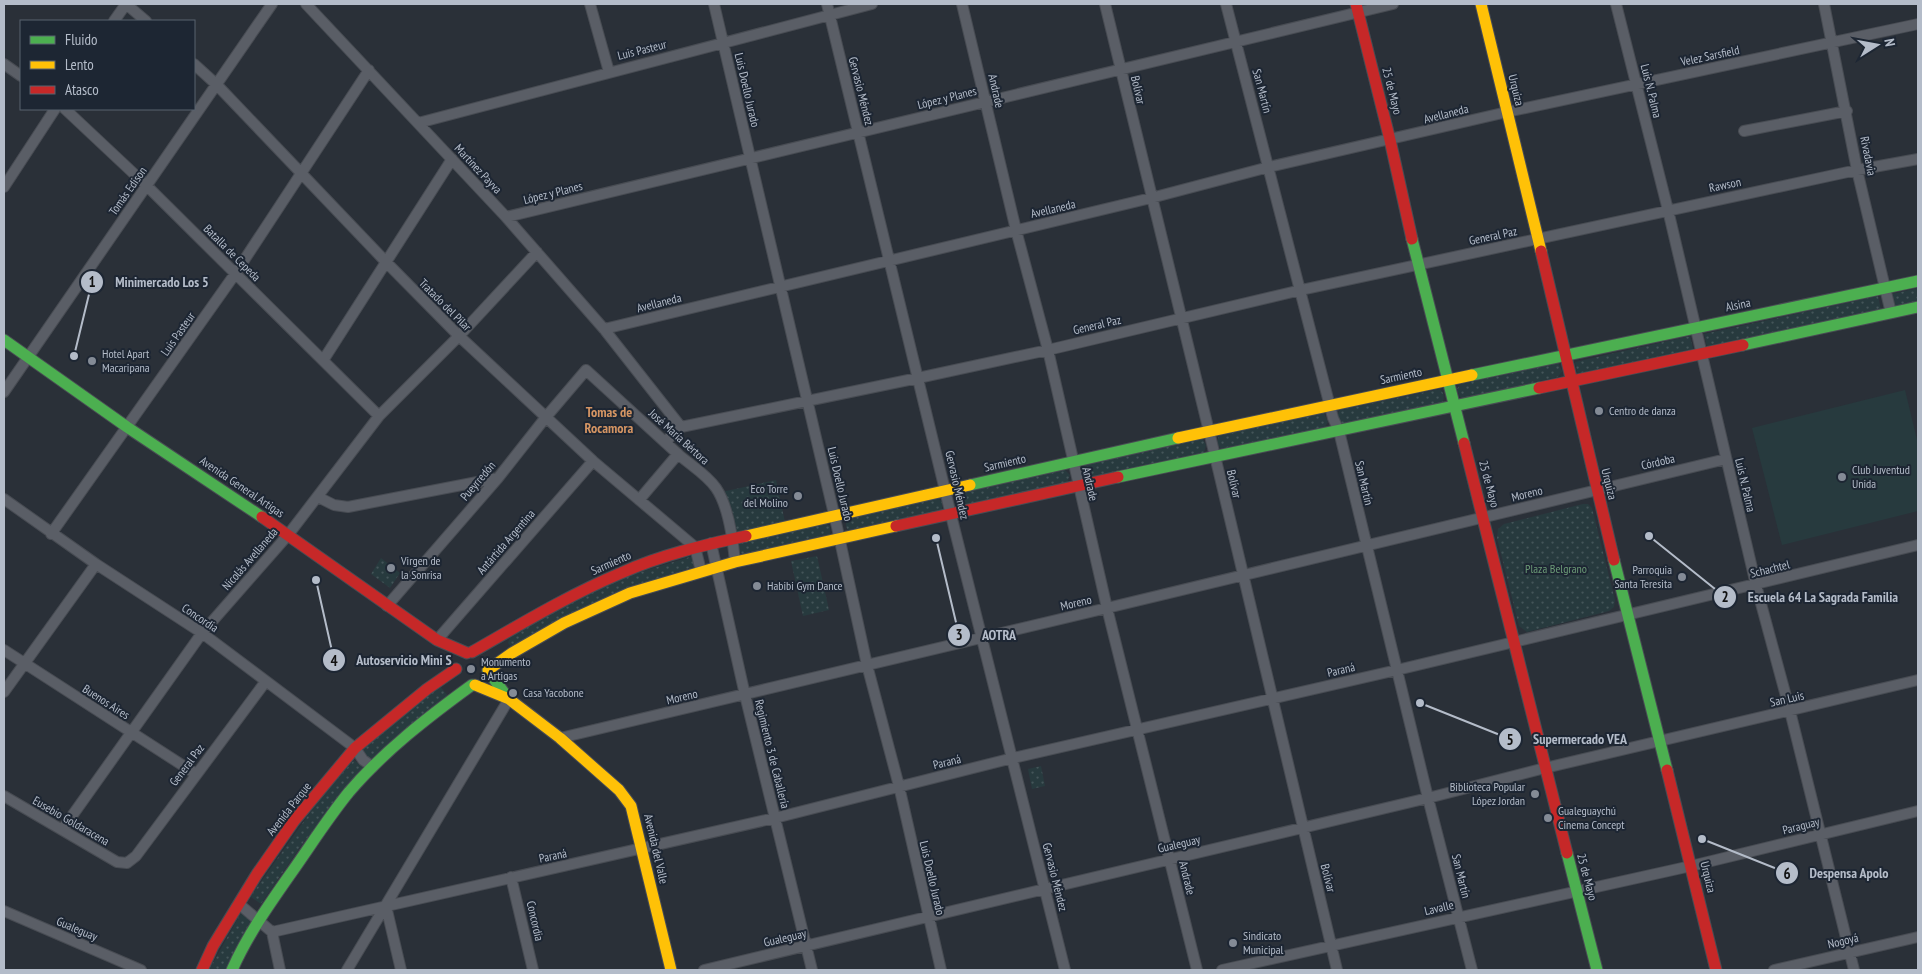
<svg xmlns="http://www.w3.org/2000/svg" width="1922" height="974" font-family="'PT Sans Narrow',sans-serif">
	<defs>
		<pattern id="grass-dots" width="8" height="8" patternUnits="userSpaceOnUse" patternTransform="scale(1.25)"><rect width="8" height="8" fill="#273a3e"/><path d="M2 2h.1M6 6h.1" fill="none" stroke="#445559" stroke-width="1.8" stroke-linecap="round"/></pattern>
	</defs>
	<rect width="100%" height="100%" fill="#2a3038"/>
	<path fill="url(#grass-dots)" d="M1918,288V302L1895,307L1892,294Z
		M1878,296L1881,310L1707,347L1704,334Z
		M1690,336L1693,349L1578,375L1575,362Z
		M1558,363L1562,371L1558,377L1462,398L1460,397L1457,389L1460,384Z
		M1440,389C1444,393 1445,398 1442,403L1342,424C1337,420 1336,415 1340,410Z
		M1324,413L1328,422L1324,428L1221,449L1217,443L1219,435Z
		M1202,438L1206,445L1204,453L1088,478C1084,475 1083,468 1086,464Z
		M1064,469L1070,475L1067,483L964,506L960,503V494Z
		M776,480L785,522L738,533L730,529L717,493Z
		M937,498L942,501V510L848,530C845,526 845,522 849,519Z
		M1583,504H1588L1592,508L1615,600L1614,607L1609,611L1527,632L1519,626L1497,538L1498,529L1504,524Z
		M826,524L830,526V534L742,554L738,552V545L740,543Z
		M693,556L695,565L693,567L628,588L512,648L508,643L510,637L558,608L624,577Z
		M817,556L829,610L803,616L791,561Z
		M381,558L400,573L390,588L371,574Z
		M439,685L448,696L373,762L360,751Z
		M354,760L365,769L303,843L261,904L251,897L253,893L319,800Z
		M1041,766L1045,786L1032,789L1028,769Z
		M241,913L252,921L228,970H209Z"/>
	<path fill="#273a3e" d="M1905,390L1918,444V511L1782,545L1752,428Z"/>
	<g fill="none" stroke-linecap="round" stroke-linejoin="round">
		<defs>
			<path id="street" d="M306,4L506,217L604,329L681,427
				M590,4L609,72
				M714,4L837,527L867,665L899,786L941,970
				M827,4L951,515L1065,970
				M962,4L1016,230L1048,350L1107,608L1197,970
				M1105,4L1215,456L1337,970
				M1226,4L1333,418L1339,431L1428,798L1472,970
				M1616,4L1668,210L1756,585L1790,711L1854,970
				M1824,4L1857,170L1891,313
				M114,21L126,4L146,21
				M4,64L21,76
				M194,64L217,85L386,262L459,336L593,461L695,547L701,571
				M65,109L147,186L379,416
				M418,123L872,4
				M1744,131L1847,111
				M4,187L55,109
				M506,217L1393,4
				M604,329L1151,198L1269,167L1507,112L1918,24
				M324,359L452,159
				M4,392L272,4
				M666,441L681,427L918,378L1048,350L1301,290L1857,170L1918,159
				M318,497L334,505L348,507L498,478
				M4,499L96,564L202,633L355,748L363,760L373,767
				M639,500L678,454
				M51,534L235,274L369,70
				M711,543L745,695L812,970
				M387,606L498,478L546,417L586,370C617,398 648,427 679,455C692,466 707,475 716,488C729,507 733,540 735,562
				M437,640L593,461
				M4,650L196,774
				M4,692L96,564
				M560,738L1107,608L1726,459
				M4,796L117,862L127,863L136,856L266,681
				M62,830L202,633L288,535L379,416L459,336L537,252
				M511,877L533,970
				M239,904L272,932L280,970
				M386,906L401,970
				M4,911L141,970
				M272,932L775,818L1013,758L1397,670L1918,545
				M347,970L509,699
				M704,970L1428,798L1545,768L1918,680
				M1222,970L1691,866L1918,811
				M1774,970L1918,937"/>
			<path id="fast" d="M1412,239L1464,443
				M4,340L127,427L262,517
				M1743,345L1918,307
				M1472,375L1918,281
				M1118,477L1539,388
				M970,485L1178,438
				M1614,560L1667,770
				M488,671L508,698
				M1567,853L1597,970
				M232,970C247,936 268,906 289,876C309,848 327,819 349,792C384,751 428,717 472,685"/>
			<path id="slow" d="M1481,4L1541,251
				M1178,438L1472,375
				M746,536L970,485
				M488,670L512,653L564,623L630,593L735,562L896,526
				M475,685L509,699L560,738L619,790L631,806L671,970"/>
			<path id="jam" d="M1356,4L1390,140L1412,239
				M1541,251L1614,560
				M1539,388L1743,345
				M1464,443L1567,853
				M262,517L437,640L467,653
				M896,526L1118,477
				M472,652C521,624 569,595 621,573C661,555 704,545 746,536
				M1667,770L1716,970
				M202,970L213,946L257,874L294,821L355,748L427,689L456,669"/>
		</defs>
		<use href="#street" stroke="#484c53" stroke-width="12"/>
		<use href="#fast" stroke="#484c53" stroke-width="13"/>
		<use href="#slow" stroke="#484c53" stroke-width="13"/>
		<use href="#jam" stroke="#484c53" stroke-width="13"/>
		<use href="#street" stroke="#5a5e66" stroke-width="10"/>
		<use href="#fast" stroke="#4caf50" stroke-width="11"/>
		<use href="#slow" stroke="#ffc107" stroke-width="11"/>
		<use href="#jam" stroke="#c62828" stroke-width="11"/>
	</g>
	<g fill="#848b96" stroke="#1d2633" stroke-width="2">
		<circle cx="92" cy="361" r="5"/>
		<circle cx="1599" cy="411" r="5"/>
		<circle cx="1842" cy="477" r="5"/>
		<circle cx="798" cy="496" r="5"/>
		<circle cx="391" cy="568" r="5"/>
		<circle cx="1682" cy="577" r="5"/>
		<circle cx="757" cy="586" r="5"/>
		<circle cx="471" cy="669" r="5"/>
		<circle cx="513" cy="693" r="5"/>
		<circle cx="1535" cy="794" r="5"/>
		<circle cx="1548" cy="818" r="5"/>
		<circle cx="1233" cy="943" r="5"/>
	</g>
	<g text-anchor="middle" stroke-width="4" stroke-linejoin="round" paint-order="stroke">
		<g font-size="12" fill="#b4bcc9" stroke="#1d2633">
			<text transform="translate(642 50) rotate(-14)" y="4">Luis Pasteur</text>
			<text transform="translate(1710 56) rotate(-12)" y="4">Velez Sarsfield</text>
			<text transform="translate(747 90) rotate(77)" y="4">Luis Doello Jurado</text>
			<text transform="translate(1138 90) rotate(77)" y="4">Bolívar</text>
			<text transform="translate(1516 90) rotate(76)" y="4">Urquiza</text>
			<text transform="translate(861 91) rotate(76)" y="4">Gervasio Méndez</text>
			<text transform="translate(996 91) rotate(77)" y="4">Andrade</text>
			<text transform="translate(1262 91) rotate(75)" y="4">San Martín</text>
			<text transform="translate(1392 91) rotate(76)" y="4">25 de Mayo</text>
			<text transform="translate(1651 91) rotate(76)" y="4">Luis N. Palma</text>
			<text transform="translate(947 98) rotate(-14)" y="4">López y Planes</text>
			<text transform="translate(1446 114) rotate(-14)" y="4">Avellaneda</text>
			<text transform="translate(1868 156) rotate(79)" y="4">Rivadavia</text>
			<text transform="translate(478 169) rotate(47)" y="4">Martínez Payva</text>
			<text transform="translate(1725 185) rotate(-12)" y="4">Rawson</text>
			<text transform="translate(128 191) rotate(-55)" y="4">Tomás Edison</text>
			<text transform="translate(553 193) rotate(-14)" y="4">López y Planes</text>
			<text transform="translate(1053 209) rotate(-13)" y="4">Avellaneda</text>
			<text transform="translate(1493 236) rotate(-12)" y="4">General Paz</text>
			<text transform="translate(232 253) rotate(45)" y="4">Batalla de Cepeda</text>
			<text transform="translate(659 303) rotate(-14)" y="4">Avellaneda</text>
			<text transform="translate(445 305) rotate(45)" y="4">Tratado del Pilar</text>
			<text transform="translate(1738 305) rotate(-12)" y="4">Alsina</text>
			<text transform="translate(1097 325) rotate(-13)" y="4">General Paz</text>
			<text transform="translate(178 334) rotate(-55)" y="4">Luis Pasteur</text>
			<text transform="translate(1401 376) rotate(-12)" y="4">Sarmiento</text>
			<text transform="translate(679 437) rotate(42)" y="4">José María Bértora</text>
			<text transform="translate(1658 462) rotate(-13)" y="4">Córdoba</text>
			<text transform="translate(1005 463) rotate(-13)" y="4">Sarmiento</text>
			<text transform="translate(478 481) rotate(-50)" y="4">Pueyrredón</text>
			<text transform="translate(1364 483) rotate(77)" y="4">San Martín</text>
			<text transform="translate(840 484) rotate(77)" y="4">Luis Doello Jurado</text>
			<text transform="translate(1090 484) rotate(77)" y="4">Andrade</text>
			<text transform="translate(1234 484) rotate(77)" y="4">Bolívar</text>
			<text transform="translate(1489 484) rotate(75)" y="4">25 de Mayo</text>
			<text transform="translate(1609 484) rotate(76)" y="4">Urquiza</text>
			<text transform="translate(957 485) rotate(77)" y="4">Gervasio Méndez</text>
			<text transform="translate(1745 485) rotate(77)" y="4">Luis N. Palma</text>
			<text transform="translate(242 487) rotate(34)" y="4">Avenida General Artigas</text>
			<text transform="translate(1527 494) rotate(-14)" y="4">Moreno</text>
			<text transform="translate(506 542) rotate(-49)" y="4">Antártida Argentina</text>
			<text transform="translate(250 559) rotate(-49)" y="4">Nicolás Avellaneda</text>
			<text transform="translate(611 563) rotate(-24)" y="4">Sarmiento</text>
			<text transform="translate(1770 569) rotate(-14)" y="4">Schachtel</text>
			<text transform="translate(1076 603) rotate(-13)" y="4">Moreno</text>
			<text transform="translate(200 618) rotate(34)" y="4">Concordia</text>
			<text transform="translate(1341 670) rotate(-13)" y="4">Paraná</text>
			<text transform="translate(682 697) rotate(-13)" y="4">Moreno</text>
			<text transform="translate(1787 699) rotate(-13)" y="4">San Luis</text>
			<text transform="translate(106 702) rotate(33)" y="4">Buenos Aires</text>
			<text transform="translate(772 754) rotate(76)" y="4">Regimiento 3 de Caballería</text>
			<text transform="translate(947 762) rotate(-14)" y="4">Paraná</text>
			<text transform="translate(187 765) rotate(-53)" y="4">General Paz</text>
			<text transform="translate(289 809) rotate(-52)" y="4">Avenida Parque</text>
			<text transform="translate(71 821) rotate(30)" y="4">Eusebio Goldaracena</text>
			<text transform="translate(1801 826) rotate(-14)" y="4">Paraguay</text>
			<text transform="translate(1179 844) rotate(-13)" y="4">Gualeguay</text>
			<text transform="translate(656 849) rotate(77)" y="4">Avenida del Valle</text>
			<text transform="translate(553 856) rotate(-12)" y="4">Paraná</text>
			<text transform="translate(1461 876) rotate(76)" y="4">San Martín</text>
			<text transform="translate(1055 877) rotate(76)" y="4">Gervasio Méndez</text>
			<text transform="translate(1587 877) rotate(75)" y="4">25 de Mayo</text>
			<text transform="translate(1708 877) rotate(76)" y="4">Urquiza</text>
			<text transform="translate(932 878) rotate(77)" y="4">Luis Doello Jurado</text>
			<text transform="translate(1187 878) rotate(76)" y="4">Andrade</text>
			<text transform="translate(1328 878) rotate(76)" y="4">Bolívar</text>
			<text transform="translate(1439 908) rotate(-13)" y="4">Lavalle</text>
			<text transform="translate(535 921) rotate(77)" y="4">Concordia</text>
			<text transform="translate(77 929) rotate(23)" y="4">Gualeguay</text>
			<text transform="translate(785 938) rotate(-13)" y="4">Gualeguay</text>
			<text transform="translate(1843 941) rotate(-13)" y="4">Nogoyá</text>
		</g>
		<g font-size="12" fill="#b4bcc9" stroke="#1d2633" text-anchor="start">
			<text x="102" y="358">Hotel Apart<tspan x="102" dy="14">Macaripana</tspan></text>
			<text x="1609" y="415">Centro de danza</text>
			<text x="1852" y="474">Club Juventud<tspan x="1852" dy="14">Unida</tspan></text>
			<text x="788" y="493" text-anchor="end">Eco Torre<tspan x="788" dy="14">del Molino</tspan></text>
			<text x="401" y="565">Virgen de<tspan x="401" dy="14">la Sonrisa</tspan></text>
			<text x="1672" y="574" text-anchor="end">Parroquia<tspan x="1672" dy="14">Santa Teresita</tspan></text>
			<text x="767" y="590">Habibi Gym Dance</text>
			<text x="481" y="666">Monumento<tspan x="481" dy="14">a Artigas</tspan></text>
			<text x="523" y="697">Casa Yacobone</text>
			<text x="1525" y="791" text-anchor="end">Biblioteca Popular<tspan x="1525" dy="14">López Jordan</tspan></text>
			<text x="1558" y="815">Gualeguaychú<tspan x="1558" dy="14">Cinema Concept</tspan></text>
			<text x="1243" y="940">Sindicato<tspan x="1243" dy="14">Municipal</tspan></text>
		</g>
		<g font-size="12" fill="#6b9a76" stroke="#1d2633">
			<text x="1556" y="573">Plaza Belgrano</text>
		</g>
		<g font-size="14" font-weight="bold" fill="#d59563" stroke="#1d2633">
			<text x="609" y="417">Tomas de<tspan x="609" dy="16">Rocamora</tspan></text>
		</g>
	</g>
	<path fill="none" stroke="#b4bcc9" stroke-width="2" d="M74 356L92 282M1649 536L1725 597M936 538L959 635M316 580L334 660M1420 703L1510 739M1702 839L1787 873"/>
	<g fill="#b4bcc9" stroke="#1d2633" stroke-width="2">
		<circle cx="74" cy="356" r="5"/>
		<circle cx="1649" cy="536" r="5"/>
		<circle cx="936" cy="538" r="5"/>
		<circle cx="316" cy="580" r="5"/>
		<circle cx="1420" cy="703" r="5"/>
		<circle cx="1702" cy="839" r="5"/>
		<circle cx="92" cy="282" r="12"/>
		<circle cx="1725" cy="597" r="12"/>
		<circle cx="959" cy="635" r="12"/>
		<circle cx="334" cy="660" r="12"/>
		<circle cx="1510" cy="739" r="12"/>
		<circle cx="1787" cy="873" r="12"/>
	</g>
	<g font-size="15" text-anchor="middle" font-weight="bold" fill="#111">
		<text x="92" y="287">1</text>
		<text x="1725" y="602">2</text>
		<text x="959" y="640">3</text>
		<text x="334" y="666">4</text>
		<text x="1510" y="745">5</text>
		<text x="1787" y="879">6</text>
	</g>
	<g font-size="14" text-anchor="middle" font-weight="bold" fill="#b4bcc9" stroke="#1d2633" stroke-width="4" stroke-linejoin="round" paint-order="stroke">
		<text x="162" y="287">Minimercado Los 5</text>
		<text x="1823" y="602">Escuela 64 La Sagrada Familia</text>
		<text x="999" y="640">AOTRA</text>
		<text x="404" y="665">Autoservicio Mini S</text>
		<text x="1580" y="744">Supermercado VEA</text>
		<text x="1849" y="878">Despensa Apolo</text>
	</g>
	<rect width="1922" height="974" fill="none" stroke="#b4bcc9" stroke-width="10"/>
	<rect x="20" y="20" width="175" height="90" fill="#1d2633" stroke="#59626f"/>
	<rect x="30" y="36" width="25" height="8" fill="#4caf50" stroke="#59626f"/>
	<text x="65" y="45" font-size="15" fill="#b4bcc9">Fluido</text>
	<rect x="30" y="61" width="25" height="8" fill="#ffc107" stroke="#59626f"/>
	<text x="65" y="70" font-size="15" fill="#b4bcc9">Lento</text>
	<rect x="30" y="86" width="25" height="8" fill="#c62828" stroke="#59626f"/>
	<text x="65" y="95" font-size="15" fill="#b4bcc9">Atasco</text>
	<g transform="translate(1877 45) rotate(79)" stroke="#1d2633" stroke-width="4" paint-order="stroke">
	<path d="M0-4L9 19L0 12L-9 19Z" fill="#b4bcc9"/>
	<text y="-8" font-size="14" font-weight="bold" text-anchor="middle" fill="#b4bcc9">N</text>
	</g>
</svg>
